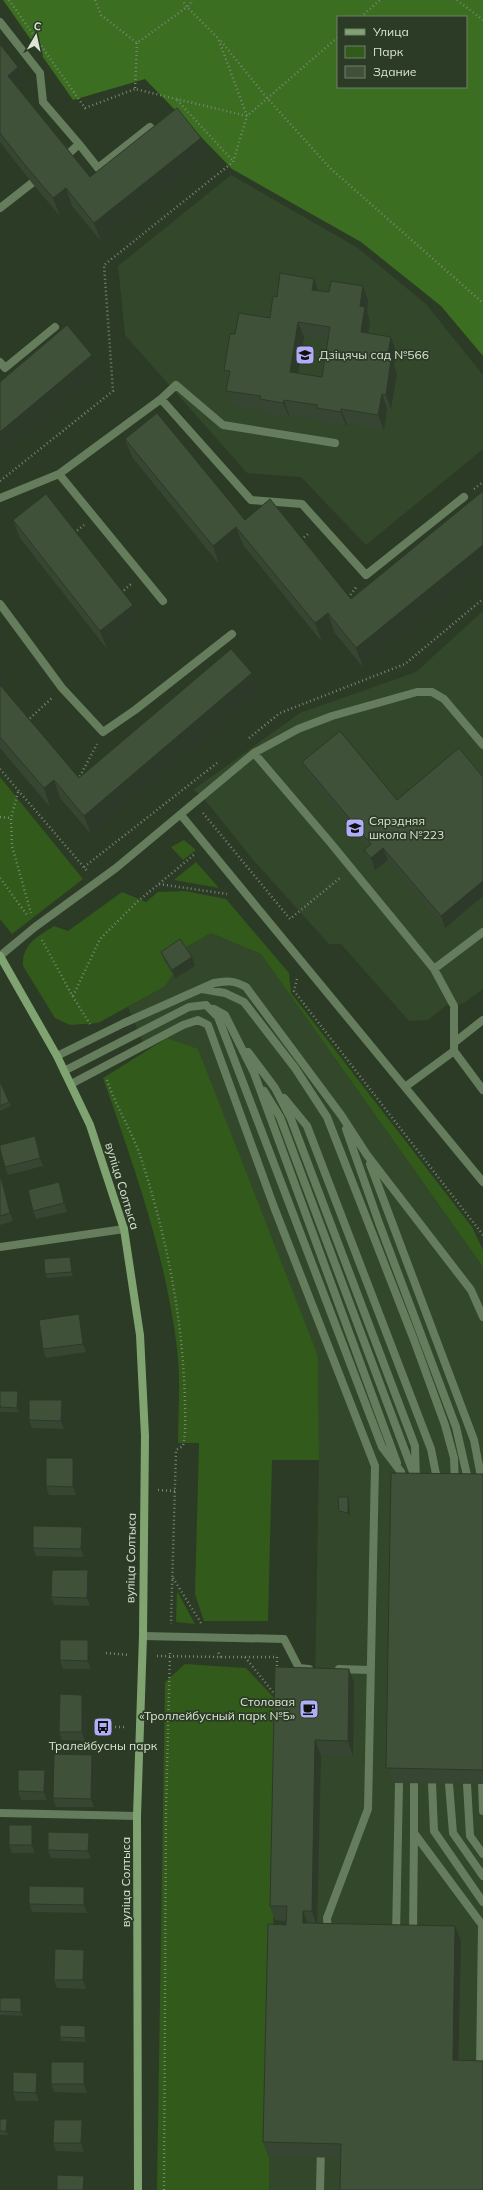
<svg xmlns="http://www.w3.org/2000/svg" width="483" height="2190" font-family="Mulish,sans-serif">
	<rect width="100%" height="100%" fill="#2c3b25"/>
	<path fill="#33472b" d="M231,175L358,248L426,304L483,375V449L366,545L301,477L247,473L125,335L118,266Z
		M483,611V989L464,1003L454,1006L448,1004L428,1020L409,1021L341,944H329L255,862L201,795L193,790L300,713L416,672Z
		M211,933L261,954L483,1267V2190H269L274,1939L292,1921L275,1920L281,1682H315L319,1460L318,1356L167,1038L146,1050L128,1007L164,987V960Z"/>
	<path fill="#315a1b" d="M0,777L83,879L12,934L0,919Z
		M184,840L196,850L183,860L171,847Z
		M196,862L219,888L174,880Z
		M185,891L226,899L289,973L291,993L472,1227L483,1250V1267L261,954L211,933L164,960L173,974L164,987L98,1023L70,1025L55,1018L23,966C22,944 37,937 54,926L68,931L122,892L146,902L158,892Z
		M167,1038L198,1049L318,1356L319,1460H272L268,1621H204L195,1594L199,1443H178C178,1412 181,1379 177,1349C166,1255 134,1167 103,1078Z
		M177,1591L195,1624L176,1622Z
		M185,1664L246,1668L277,1701L269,2190H157L165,1682Z"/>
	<path fill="#3b6e20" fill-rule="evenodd" d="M3,0H483V356L441,306L361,242L232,169L145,79L73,100ZM338,17H466V87H338Z"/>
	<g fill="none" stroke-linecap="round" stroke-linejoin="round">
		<path stroke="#798674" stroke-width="2.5" stroke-dasharray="1 3" stroke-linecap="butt" d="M9,0L85,108L135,89
			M95,0L101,15L137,43L187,7L182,0
			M457,0L483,20
			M361,17L380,0
			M221,41L267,98L330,168L483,303
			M137,43L135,89L247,116L338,37
			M177,100L233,161
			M0,481L113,391L104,265L233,162L247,116L218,38L187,7L193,0
			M474,489L483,482
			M74,533L84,525
			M301,540L309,533
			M121,593L131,584
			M348,598L357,586
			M27,721L53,697
			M249,738L280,713L405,664L483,599
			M0,769L88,872
			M78,780L97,744
			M18,792L11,818L12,846L31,913
			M203,813L290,919L341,877
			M0,817L11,818
			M84,867L217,763
			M0,878L27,915
			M159,884L227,894
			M42,940L73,997L90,1024
			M297,979L294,991L483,1235
			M73,996L100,939L137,902L195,854
			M107,1080C116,1107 132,1131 141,1158C170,1247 187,1340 185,1434L183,1446L176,1450L171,1624
			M158,1490L176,1491
			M173,1578L201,1623
			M106,1653L130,1655
			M157,1656L221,1657L218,1652
			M221,1657H277V1671
			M245,1657L276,1696
			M103,1727H126
			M164,2190L166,1810L170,1651"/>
		<path stroke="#667d5d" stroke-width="8" d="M0,22L40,73L43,102L79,144
			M65,157L79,144L98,168L150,127
			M0,208L32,183
			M0,362L5,368L55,327
			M161,399L176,385L223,425L335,443
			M59,474L163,601
			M0,498L59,474L161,399L251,500L302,504L366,575L464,497
			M0,604L62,688L103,732L135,710L232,634
			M254,753L329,841L434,969L454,1006V1051
			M181,815L483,1182
			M0,956L35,927L116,868L254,753L298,729L332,716L417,692H432L444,699L483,745
			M434,969L483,932
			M202,989L225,993L244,1002L295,1068L327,1117L414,1340L445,1425L454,1458L455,1485
			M214,1009L225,1015L254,1073L397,1463
			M455,1042L483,1020
			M248,1052L275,1088L291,1119L415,1446L416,1483
			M57,1056L124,1023L214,983C227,980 235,981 246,987L341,1115L367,1155L471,1290L483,1317
			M64,1071L189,1007L206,1005L218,1017L382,1447L401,1472
			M71,1084L183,1025L198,1020L208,1025L274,1207L375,1466L368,1809L327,1918L328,1933
			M405,1087L454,1051L483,1090
			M264,1091L280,1117L413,1472
			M284,1098L307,1126L431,1449L438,1484
			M346,1129L379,1223L456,1427L469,1484
			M370,1164L474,1440L483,1487
			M143,1636L284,1639L299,1668L309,1669
			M339,1669L369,1670
			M414,1783V1833L483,1926
			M432,1783L434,1831L483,1902
			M449,1784L453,1833L483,1876
			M467,1784L470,1836L483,1854
			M482,1784L483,1811
			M396,1936L399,1783
			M413,1936L414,1833
			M480,2072L482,1924
			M320,2190L321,2147"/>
		<path stroke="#667d5d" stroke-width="8" d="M0,1247L124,1229
			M0,1813L137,1816"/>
		<path stroke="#80a471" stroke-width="8" d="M0,956L57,1056L90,1125L124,1229L140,1335L145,1436L143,1636L137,1816L138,2190"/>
	</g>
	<path fill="#374632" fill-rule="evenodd" d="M0,44L25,86L19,90L90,177L201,138L208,156L101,241L72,206L60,216L32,183L0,142Z
		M363,286L368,301L367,312L370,322L368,334L391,337L396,352L394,366L397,374L391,409L387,408L384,430L347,424L346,426L322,423L321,420L289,415V417L266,414L265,411L232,406L226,391L228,380L224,370L235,334L270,318L277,297L318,291L329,292ZM304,337L328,341L322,377L298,373Z
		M125,439L245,520L351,599L483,491V569L363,667L334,632L322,642L243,545L219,564L132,457Z
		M13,520L140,623L107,649L20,538Z
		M0,664L6,681L1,686L79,778L259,691L91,834L60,798L50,807L0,748Z
		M302,762L397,800L483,777V896L445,928L388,860L375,870L369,862L364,850L368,847L307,774Z
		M161,952L195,966L175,978L164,960Z
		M0,1081L11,1106L0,1111Z
		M35,1136L38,1144L43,1166L8,1175L5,1167Z
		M1,1178L4,1187L13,1221L0,1225V1179Z
		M59,1182L62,1191L67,1212L36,1219L33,1211Z
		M70,1257L72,1261L73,1276L47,1278L45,1274Z
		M79,1314L82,1322L86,1352L46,1358L43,1349Z
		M0,1391H18L19,1396V1412H0Z
		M65,1409L64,1429L32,1428L29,1420Z
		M76,1466V1495H49L46,1486Z
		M483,1474V1784L392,1783L386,1768Z
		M348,1497L349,1501L350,1517L341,1516L339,1511Z
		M82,1527L85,1535L84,1557L36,1556L33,1548Z
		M91,1579L90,1606L54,1605L51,1597Z
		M88,1640L91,1648V1669H63L60,1660Z
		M275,1667L354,1683L353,1756L321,1755L317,1924L461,1941L459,2061L340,2158L268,2156L263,2142L286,1921L275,1920L270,1906Z
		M82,1695L86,1703L85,1741L62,1740L59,1732Z
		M92,1755L95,1764L94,1807H56L53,1798Z
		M48,1779L47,1800H21L18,1791Z
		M32,1825L35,1834V1853H12L9,1845Z
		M89,1833L92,1841L91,1859L51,1858L48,1850Z
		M84,1887L87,1896V1913L32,1912L29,1904Z
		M84,1950L87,1958L86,1989L57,1988L54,1980Z
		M0,1998L23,2002V2016L0,2015Z
		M85,2026L86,2030V2042L61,2041L60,2037Z
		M87,2070V2093L54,2092L51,2084Z
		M40,2081L39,2101H16L13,2092Z
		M0,2119H7L8,2123V2135H0Z
		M82,2120L85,2129L84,2152L56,2151L53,2143Z"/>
	<path fill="#2d3929" d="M18,67L25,86L14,94L8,76Z
		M201,138L208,156L101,241L94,223Z
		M66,188L72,206L60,216L53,198Z
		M314,279L319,293L312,290Z
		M363,286L368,301L367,312L370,322L366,347L361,332L360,306Z
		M298,322L304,337L296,386L290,372Z
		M391,337L396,352L394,366L397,374L391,409L386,395L387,359Z
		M92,355L99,373L0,456V432Z
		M382,394L387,408L384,430L378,415Z
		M284,400L289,415V417L283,403Z
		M341,409L347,424L346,426L341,412Z
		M236,527L243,545L219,564L213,546Z
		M483,545V569L363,667L356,648Z
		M133,605L140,623L107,649L100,631Z
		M328,613L334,632L322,642L315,623Z
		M0,664L6,681L0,687Z
		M252,673L259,691L91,834L84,816Z
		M54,780L60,798L50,807L44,788Z
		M383,848L388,860L375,870L371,858Z
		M483,881V896L445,928L441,916Z
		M192,957L195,966L175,978L172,970Z
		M35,1136L38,1144L43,1166L40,1158Z
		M1,1178L4,1187L13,1221L10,1213Z
		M59,1182L62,1191L67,1212L64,1203Z
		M70,1257L72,1261L73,1276L72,1272Z
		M79,1314L82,1322L86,1352L83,1344Z
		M18,1391L19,1396V1412L17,1408Z
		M62,1400L65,1409L64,1429L61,1421Z
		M73,1458L76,1466V1495L73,1487Z
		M348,1497L349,1501L350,1517L348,1513Z
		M82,1527L85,1535L84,1557L81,1549Z
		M88,1570L91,1579L90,1606L87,1598Z
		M88,1640L91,1648V1669L88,1661Z
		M349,1669L354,1683L353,1756L348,1741Z
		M82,1695L86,1703L85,1741L82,1732Z
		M315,1740L321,1755L317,1926L312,1911Z
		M92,1755L95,1764L94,1807L91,1799Z
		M45,1770L48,1779L47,1800L44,1792Z
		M32,1825L35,1834V1853L32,1845Z
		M89,1833L92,1841L91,1859L88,1851Z
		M84,1887L87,1896V1913L84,1905Z
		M303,1911L309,1926L303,1923Z
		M455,1926L461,1941L458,2075L453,2060Z
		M84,1950L87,1958L86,1989L83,1980Z
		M21,1998L23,2002V2016L21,2012Z
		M85,2026L86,2030V2042L85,2038Z
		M84,2062L87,2070V2093L84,2084Z
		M37,2073L40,2081L39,2101L36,2093Z
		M7,2119L8,2123V2135L6,2131Z
		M82,2120L85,2129L84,2152L81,2143Z
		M84,2176L87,2184V2190H83Z"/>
	<path fill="#40513a" stroke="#2d3929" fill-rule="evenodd" d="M0,44L18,67L8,76L90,177L177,108L201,138L94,223L66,188L53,198L25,165L0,133Z
		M280,273L314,279L312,290L329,292L331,281L363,286L360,306L365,307L361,332L391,337L387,359H391L386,395L382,394L378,415L341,409V412L317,408V405L284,400L283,403L260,399L261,396L226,391L230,371L224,370L230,334H235L239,313L270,318L273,296L277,297ZM298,322L330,327L322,377L290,372Z
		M67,325L92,355L0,432V382Z
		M157,413L245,520L270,499L351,599L483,491V545L356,648L328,613L315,623L236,527L213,546L125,439Z
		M46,494L133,605L100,631L13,520Z
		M231,649L252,673L84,816L54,780L44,788L0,737V685L79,778Z
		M340,731L397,800L459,748L483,777V881L441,916L383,848L371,858L364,850L371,844L302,762Z
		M180,939L192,957L172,970L161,952Z
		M0,1081L9,1102L0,1106Z
		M35,1136L40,1158L5,1167L0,1149V1145Z
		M1,1178L10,1213L0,1216V1179Z
		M59,1182L64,1203L33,1211L28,1190Z
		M70,1257L72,1272L45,1274L44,1259Z
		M79,1314L83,1344L43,1349L39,1320Z
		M0,1391H18L17,1408L0,1407Z
		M29,1400H62L61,1421L29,1420Z
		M46,1458H73V1487L46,1486Z
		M391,1473L483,1474V1770L386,1768Z
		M338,1497H348V1513L339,1511Z
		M33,1526L82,1527L81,1549L33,1548Z
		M52,1570H88L87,1598L51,1597Z
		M60,1640H88V1661L60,1660Z
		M275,1667L349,1669L348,1741L315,1740L312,1911H303V1923L455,1926L453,2060L483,2061V2190H340L341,2144L263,2142L268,1924L286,1925L287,1906H270Z
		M60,1694L82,1695V1732H59Z
		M54,1754L92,1755L91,1799L53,1798Z
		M18,1770H45L44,1792L18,1791Z
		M9,1825H32V1845H9Z
		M48,1832L89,1833L88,1851L48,1850Z
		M29,1886L84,1887V1905L29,1904Z
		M55,1949L84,1950L83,1980H54Z
		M0,1998H21V2012L0,2011Z
		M60,2025L85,2026V2038L60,2037Z
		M51,2062H84V2084H51Z
		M13,2072L37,2073L36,2093L13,2092Z
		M0,2119H7L6,2131H0Z
		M54,2120H82L81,2143H53Z
		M57,2175L84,2176L83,2190H57Z"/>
	<defs>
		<symbol id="school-square" viewBox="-11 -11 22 22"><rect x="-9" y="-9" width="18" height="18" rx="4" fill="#b2adf9" stroke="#2c3b25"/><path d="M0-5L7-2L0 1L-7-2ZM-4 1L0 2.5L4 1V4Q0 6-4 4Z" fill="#111"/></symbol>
		<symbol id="cafe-square" viewBox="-11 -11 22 22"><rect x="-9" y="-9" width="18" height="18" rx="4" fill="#b2adf9" stroke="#2c3b25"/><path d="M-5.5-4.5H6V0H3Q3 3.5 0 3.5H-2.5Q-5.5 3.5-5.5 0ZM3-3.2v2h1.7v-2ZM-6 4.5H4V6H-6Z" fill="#111"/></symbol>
		<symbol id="bus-square" viewBox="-11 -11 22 22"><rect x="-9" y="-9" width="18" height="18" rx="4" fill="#b2adf9" stroke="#2c3b25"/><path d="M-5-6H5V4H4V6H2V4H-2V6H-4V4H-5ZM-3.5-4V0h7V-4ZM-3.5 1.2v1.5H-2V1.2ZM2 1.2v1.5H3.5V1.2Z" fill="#111"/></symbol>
	</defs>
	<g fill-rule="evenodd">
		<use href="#school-square" x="294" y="344" width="22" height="22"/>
		<use href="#school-square" x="344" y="817" width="22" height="22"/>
		<use href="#cafe-square" x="298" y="1698" width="22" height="22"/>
		<use href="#bus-square" x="92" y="1716" width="22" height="22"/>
	</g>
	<g text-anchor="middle" stroke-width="3.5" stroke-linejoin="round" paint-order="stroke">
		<g font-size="12" fill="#dbe5d7" stroke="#2c3b25" text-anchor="start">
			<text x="319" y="359">Дзіцячы сад №566</text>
			<text x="369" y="825">Сярэдняя<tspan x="369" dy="14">школа №223</tspan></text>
			<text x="295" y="1706" text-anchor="end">Столовая<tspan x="295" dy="14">«Троллейбусный парк №5»</tspan></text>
			<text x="103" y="1750" text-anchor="middle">Тралейбусны парк</text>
		</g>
		<g font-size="12" fill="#dbe5d7" stroke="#2c3b25">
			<text transform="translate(122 1186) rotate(73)" y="4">вуліца Солтыса</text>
			<text transform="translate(131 1558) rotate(-89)" y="4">вуліца Солтыса</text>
			<text transform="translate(126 1882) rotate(-90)" y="4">вуліца Солтыса</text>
		</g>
	</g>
	<rect x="337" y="16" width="130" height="72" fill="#2c3b25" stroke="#727f6c"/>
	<rect x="345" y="29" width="20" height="6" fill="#80a471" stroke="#727f6c"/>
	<text x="373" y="36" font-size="12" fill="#dbe5d7">Улица</text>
	<rect x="345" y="46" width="20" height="12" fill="#315a1b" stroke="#727f6c"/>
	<text x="373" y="56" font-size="12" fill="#dbe5d7">Парк</text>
	<rect x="345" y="66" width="20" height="12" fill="#40513a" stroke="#727f6c"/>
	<text x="373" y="76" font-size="12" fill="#dbe5d7">Здание</text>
	<g transform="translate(36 36) rotate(9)" stroke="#2c3b25" stroke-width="3" paint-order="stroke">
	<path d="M0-3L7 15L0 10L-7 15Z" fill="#dbe5d7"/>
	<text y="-6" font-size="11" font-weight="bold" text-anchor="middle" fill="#dbe5d7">С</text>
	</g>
</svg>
